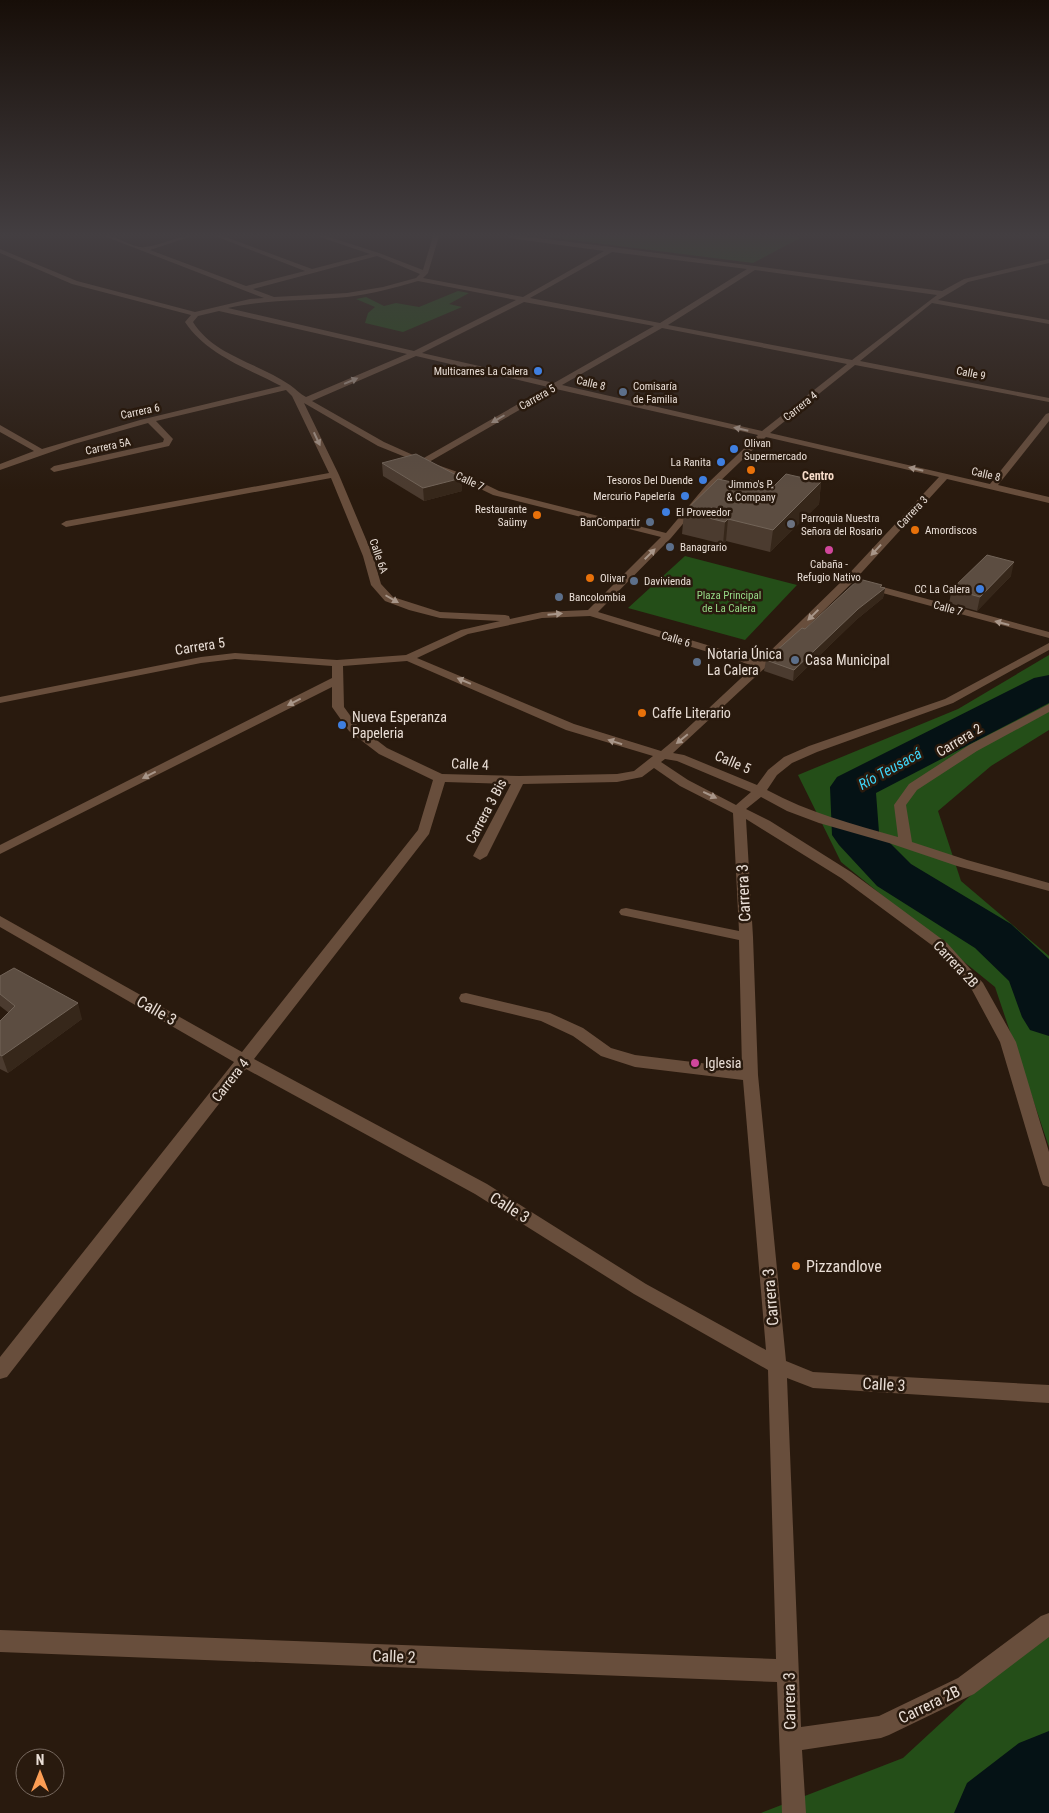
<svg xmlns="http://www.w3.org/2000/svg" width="1049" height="1813" font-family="'Roboto Condensed',sans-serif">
	<rect width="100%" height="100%" fill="#291a0e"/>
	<path fill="#244e18" d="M540,236H793L802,237L753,263Z
		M458,291L469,293L449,304L462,307L403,332L365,323L368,313L375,307L356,299L366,297L384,306L396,303L419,307Z
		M685,556L797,585L745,640L628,608Z
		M1049,655V730L991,766L938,811L961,881L1049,956V1147L995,987L841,862L798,775L958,709Z
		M1049,1623V1813H761L903,1758Z"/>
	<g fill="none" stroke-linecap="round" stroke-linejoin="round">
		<path fill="#051215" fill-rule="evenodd" d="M1049,675V703L876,793L879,832L911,864L1011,924L1049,959V1036L1030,1030L1022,1017L1009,981L975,948L877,886L839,845L832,835L830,787L837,777L1034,678Z
			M1049,1731V1813H954L967,1783L1019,1743Z"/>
		<path fill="#684e3c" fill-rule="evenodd" d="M104,236C118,235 133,249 145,247C162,245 176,236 192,236L150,250L246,286L305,271L215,236H223L312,269L370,254L317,236H326L379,253L423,270L433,236H439L428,273L423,278L523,297L604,251L509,238L506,236H521L612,247L942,291L964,279L1049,259V263L968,282L938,300L1049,320V324L932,303L860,361L1049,398V402L855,365L770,433L990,484L1046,414L1049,413V421L998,485L1049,497V503L947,479L852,583L766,667L673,753L684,755L757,785L768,770L784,757L809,746L945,699L1049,643V650L953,703L817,752L792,763L777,775L767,790C809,813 853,824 898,837L894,805L909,784L969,745L1049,704V712L977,751L917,790L906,805L912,842L967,860L1049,883V891L957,866L889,843L819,823L787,811L761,797L746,809L770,821L851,872L947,943L983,983L1016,1042L1049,1152V1187L1043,1185L1041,1180L1000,1042L972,990L937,949L841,878L746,819L753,937L758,1075L786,1361L813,1372L1049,1385V1403L813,1388L787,1378L801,1727L879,1716L958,1678L1041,1616L1049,1613V1637L974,1694L889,1735L881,1738L802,1750L806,1813H782L777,1682L0,1652V1630L776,1659L768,1370L634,1294L475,1194L246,1069L7,1377L0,1379V1357L234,1062L0,927V916L242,1052L418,830L433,780L379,754L349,731L332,707V687L0,854V845L332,678V666L235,659L201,663L0,703V697L201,657L235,653L337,660L406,655L461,630L500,621L440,618L409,610L385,601L371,585L363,556L331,478L66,527L61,524L66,521L329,473L292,396L286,390L156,421L173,439L169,446L54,472L50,469L54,466L163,442L164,439L148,423L74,444L0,470V464L34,451L0,432V425L42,449L140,420L281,386C248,369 206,354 185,322L191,315L72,284L0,253V249L77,281L195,312L250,299L264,298ZM612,252L747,269L660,323L530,298ZM377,256L420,274L416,278L383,287L347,293L274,297L253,289ZM755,270L937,295L852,360L668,325ZM418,281L516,300L414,351L228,308C267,299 307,301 347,297C371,294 395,288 418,281ZM524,302L654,326L554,383L422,353ZM219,311L407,354L306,397C300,394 296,389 290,385C259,363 214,356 193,322L198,316ZM662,328L847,364L762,431L562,385ZM416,356L548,387L422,459L384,442L312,401ZM556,389L758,435L708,483L666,533L499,491L466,475L429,462ZM304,403L378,446L460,479L493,495L661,537L588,610L542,612L510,619L509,616L505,615L440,612L393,597L381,584L373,556L339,475ZM766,437L939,477L844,579L760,661L598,612L671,538L714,487ZM590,616L754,666L679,736L661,751L574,724L417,658L468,634L542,618ZM407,661L566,730L653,756L634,771L617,774L519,776L442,774L387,748L357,725L344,707L343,666ZM665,759L677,761L751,792L736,805L688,780L661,762ZM654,768L680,786L733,813L739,931L626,908L621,909L619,912L621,915L626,916L739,940L742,1068L635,1055L611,1048L583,1028L550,1013L466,993L461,994L459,998L461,1002L466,1003L541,1021L573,1036L601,1056L635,1067L743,1080L766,1350L646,1284L487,1184L254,1059L429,834L445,782L511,784L473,856L480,860L487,856L523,784L617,782L642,777Z
			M868,583L1049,632V638L864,588L863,586Z"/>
	</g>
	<path fill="#4b3b2f" d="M382,463L462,491L424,501L383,476Z
		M821,482L819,504L770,552L726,541L723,544L682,534L684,512L745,485L774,486Z
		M1011,576L977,611L949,603L952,589Z
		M882,585L881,587L885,588L883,598L856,620L793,681L764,671L766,660L805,629Z
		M0,976L82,1019L8,1073L0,1069V1021L9,1013L0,1006Z"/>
	<path fill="#36271a" d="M462,478V491L424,501L423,488Z
		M821,482L819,504L770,552L773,530Z
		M728,519L726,541L723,544L725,522Z
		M1014,562L1011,576L977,611L980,597Z
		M882,585L881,591L885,588L883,598L856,620L793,681L794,670Z
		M78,1003L82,1019L8,1073L2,1056Z"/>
	<path fill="#5c4d41" stroke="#726458" d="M416,454L462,478L423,488L382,463Z
		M786,474L821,482L773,530L728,519L725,522L684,512L718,479L745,485L750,480L774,486Z
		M987,555L1014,562L980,597L952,589Z
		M859,579L882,585L880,587L885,588L858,609L794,670L766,660L802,628L805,629Z
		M14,968L78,1003L2,1056L0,1055V1021L15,1006L0,994V976Z"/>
	<defs><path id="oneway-solid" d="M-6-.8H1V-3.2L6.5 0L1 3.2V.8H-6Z" transform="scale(1.25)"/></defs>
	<g fill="#a89689">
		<use href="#oneway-solid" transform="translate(351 381) rotate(-23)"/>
		<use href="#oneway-solid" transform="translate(498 419) rotate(150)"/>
		<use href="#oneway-solid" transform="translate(741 429) rotate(-167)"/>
		<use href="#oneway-solid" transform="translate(317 439) rotate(65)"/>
		<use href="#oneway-solid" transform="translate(916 469) rotate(-167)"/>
		<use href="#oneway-solid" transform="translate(876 550) rotate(133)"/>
		<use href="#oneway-solid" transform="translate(650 554) rotate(-45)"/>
		<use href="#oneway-solid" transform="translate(392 599) rotate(30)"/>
		<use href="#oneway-solid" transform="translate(555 614) rotate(-5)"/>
		<use href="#oneway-solid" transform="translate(813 615) rotate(136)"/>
		<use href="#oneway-solid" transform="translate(1002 623) rotate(-165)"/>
		<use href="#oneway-solid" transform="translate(464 681) rotate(-157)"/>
		<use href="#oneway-solid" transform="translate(294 702) rotate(153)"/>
		<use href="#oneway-solid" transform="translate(682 739) rotate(141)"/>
		<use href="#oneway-solid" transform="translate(615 742) rotate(-162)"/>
		<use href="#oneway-solid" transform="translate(149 775) rotate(153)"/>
		<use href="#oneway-solid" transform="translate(710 795) rotate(25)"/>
	</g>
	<linearGradient id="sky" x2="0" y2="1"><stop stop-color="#170e08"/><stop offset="0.48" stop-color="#433e41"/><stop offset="1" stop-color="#433e41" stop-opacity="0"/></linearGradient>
	<rect width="1049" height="490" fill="url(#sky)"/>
	<g fill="#3f7fe0" stroke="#291a0e" stroke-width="2">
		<circle cx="538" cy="371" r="5"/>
		<circle cx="734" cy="449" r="5"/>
		<circle cx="721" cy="462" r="5"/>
		<circle cx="703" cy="480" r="5"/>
		<circle cx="685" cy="496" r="5"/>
		<circle cx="666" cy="512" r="5"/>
		<circle cx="980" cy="589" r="5"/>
		<circle cx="342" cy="725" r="5"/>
	</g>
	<g fill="#5c6f8a" stroke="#291a0e" stroke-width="2">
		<circle cx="623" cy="392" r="5"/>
		<circle cx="650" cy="522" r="5"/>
		<circle cx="670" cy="547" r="5"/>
		<circle cx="634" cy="581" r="5"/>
		<circle cx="559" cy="597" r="5"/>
		<circle cx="795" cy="660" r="5"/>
		<circle cx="697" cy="662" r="5"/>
	</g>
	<g fill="#e8710a" stroke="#291a0e" stroke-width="2">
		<circle cx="751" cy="470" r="5"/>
		<circle cx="537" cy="515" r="5"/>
		<circle cx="915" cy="530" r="5"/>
		<circle cx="590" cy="578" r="5"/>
		<circle cx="642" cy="713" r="5"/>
		<circle cx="796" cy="1266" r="5"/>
	</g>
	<circle fill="#6b7280" stroke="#291a0e" stroke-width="2" cx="791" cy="524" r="5"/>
	<g fill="#d1479c" stroke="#291a0e" stroke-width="2">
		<circle cx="829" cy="550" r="5"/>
		<circle cx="695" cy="1063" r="5"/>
	</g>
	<g text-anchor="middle" stroke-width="5" stroke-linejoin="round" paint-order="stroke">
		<g font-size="11" fill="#e9ded6" stroke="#291a0e" text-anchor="start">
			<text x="528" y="375" text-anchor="end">Multicarnes La Calera</text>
			<text x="633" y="390">Comisaría<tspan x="633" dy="13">de Familia</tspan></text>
			<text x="744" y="447">Olivan<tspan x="744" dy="13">Supermercado</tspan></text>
			<text x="711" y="466" text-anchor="end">La Ranita</text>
			<text x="693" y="484" text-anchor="end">Tesoros Del Duende</text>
			<text x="751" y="488" text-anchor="middle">Jimmo's P.<tspan x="751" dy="13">&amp; Company</tspan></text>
			<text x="675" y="500" text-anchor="end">Mercurio Papelería</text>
			<text x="527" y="513" text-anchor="end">Restaurante<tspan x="527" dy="13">Saümy</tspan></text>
			<text x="676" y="516">El Proveedor</text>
			<text x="801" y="522">Parroquia Nuestra<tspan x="801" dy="13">Señora del Rosario</tspan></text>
			<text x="640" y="526" text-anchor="end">BanCompartir</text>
			<text x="925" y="534">Amordiscos</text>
			<text x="680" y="551">Banagrario</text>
			<text x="829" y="568" text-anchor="middle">Cabaña -<tspan x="829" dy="13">Refugio Nativo</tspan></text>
			<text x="600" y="582">Olivar</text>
			<text x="644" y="585">Davivienda</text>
			<text x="970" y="593" text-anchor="end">CC La Calera</text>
			<text x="569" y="601">Bancolombia</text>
		</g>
		<g font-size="11" fill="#e9ded6" stroke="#291a0e">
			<text transform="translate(971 373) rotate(11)" y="4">Calle 9</text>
			<text transform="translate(591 383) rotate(13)" y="4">Calle 8</text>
			<text transform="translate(537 397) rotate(-30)" y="4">Carrera 5</text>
			<text transform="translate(800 406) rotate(-39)" y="4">Carrera 4</text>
			<text transform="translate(140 411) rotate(-12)" y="4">Carrera 6</text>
			<text transform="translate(108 446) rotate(-12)" y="4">Carrera 5A</text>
			<text transform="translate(986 474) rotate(13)" y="4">Calle 8</text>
			<text transform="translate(470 481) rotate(25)" y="4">Calle 7</text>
			<text transform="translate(912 512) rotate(-47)" y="4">Carrera 3</text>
			<text transform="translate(379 556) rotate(71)" y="4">Calle 6A</text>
			<text transform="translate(948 608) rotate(15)" y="4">Calle 7</text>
			<text transform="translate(676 639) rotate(17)" y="4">Calle 6</text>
		</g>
		<g font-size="11" fill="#95d785" stroke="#291a0e">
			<text x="729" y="599">Plaza Principal<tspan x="729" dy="13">de La Calera</tspan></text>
		</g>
		<g font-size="12" font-weight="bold" fill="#f7dbc8" stroke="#291a0e">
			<text x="818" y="480">Centro</text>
		</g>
		<g font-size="14" fill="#e9ded6" stroke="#291a0e">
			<text transform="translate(200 646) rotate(-9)" y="5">Carrera 5</text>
			<text transform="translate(959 740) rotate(-31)" y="5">Carrera 2</text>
			<text transform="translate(733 762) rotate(23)" y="5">Calle 5</text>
			<text transform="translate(470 764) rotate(2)" y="5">Calle 4</text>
			<text transform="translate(486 811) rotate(-62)" y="5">Carrera 3 Bis</text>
			<text transform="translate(956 964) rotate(47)" y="5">Carrera 2B</text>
			<text transform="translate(230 1080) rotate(-52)" y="5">Carrera 4</text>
		</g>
		<g font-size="14" fill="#e9ded6" stroke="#291a0e" text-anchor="start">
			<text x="707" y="659">Notaria Única<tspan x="707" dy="16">La Calera</tspan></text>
			<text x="805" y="665">Casa Municipal</text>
			<text x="652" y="718">Caffe Literario</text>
			<text x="352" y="722">Nueva Esperanza<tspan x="352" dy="16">Papeleria</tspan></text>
			<text x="705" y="1068">Iglesia</text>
		</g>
		<g font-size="15" font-style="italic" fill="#3ed5f8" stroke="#291a0e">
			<text transform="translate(890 769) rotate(-29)" y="5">Río Teusacá</text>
		</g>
		<g font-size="16" fill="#e9ded6" stroke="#291a0e">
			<text transform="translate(743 893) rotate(-93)" y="6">Carrera 3</text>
			<text transform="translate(157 1010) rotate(30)" y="6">Calle 3</text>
			<text transform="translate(510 1207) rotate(32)" y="6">Calle 3</text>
			<text transform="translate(770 1297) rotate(-95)" y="6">Carrera 3</text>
			<text transform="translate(884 1384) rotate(3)" y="6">Calle 3</text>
			<text transform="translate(394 1656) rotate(2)" y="6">Calle 2</text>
			<text transform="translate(789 1701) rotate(-91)" y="6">Carrera 3</text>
			<text transform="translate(929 1704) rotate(-26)" y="6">Carrera 2B</text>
		</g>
		<g font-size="16" fill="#e9ded6" stroke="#291a0e" text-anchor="start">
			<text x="806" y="1272">Pizzandlove</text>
		</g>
	</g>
	<g transform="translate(40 1773)"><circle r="24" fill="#291a0e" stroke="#76685e"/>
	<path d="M0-4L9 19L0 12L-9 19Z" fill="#fc9d54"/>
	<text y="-8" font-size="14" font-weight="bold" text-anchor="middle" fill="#e9ded6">N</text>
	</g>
</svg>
